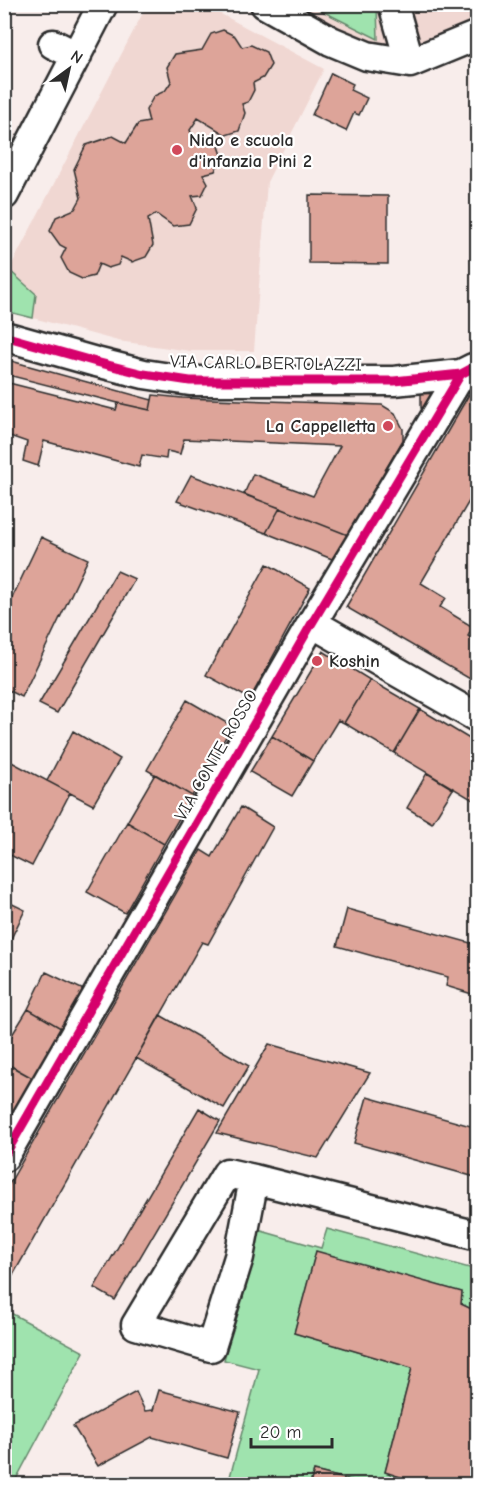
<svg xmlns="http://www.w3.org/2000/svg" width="482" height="1489" font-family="'Comic Neue',sans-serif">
	<rect width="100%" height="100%" fill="#f8edeb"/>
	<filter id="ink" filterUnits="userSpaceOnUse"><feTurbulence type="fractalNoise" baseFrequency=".0167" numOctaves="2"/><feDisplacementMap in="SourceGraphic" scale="12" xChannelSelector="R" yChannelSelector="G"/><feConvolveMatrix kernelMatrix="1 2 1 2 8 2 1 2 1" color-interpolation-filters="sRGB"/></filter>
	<g filter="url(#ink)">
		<path fill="#f0d7d2" d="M147,5H204L324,69L267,182L254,351H190L118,341L33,318L36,294L9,270Z
			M279,5H477V27L413,55L368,51Z"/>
		<path fill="#9fe3ae" stroke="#65876c" stroke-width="1.5" d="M310,5H372L377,7L378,39Z
			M9,270L36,294L33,318L5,311V280Z
			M327,1229L477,1270V1312L461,1304L462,1292L316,1252L294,1333L412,1368L385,1472L419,1483L418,1484H366L314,1471L310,1484H228L259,1369L224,1360L258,1230L321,1248Z
			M5,1310L84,1352L14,1483L5,1478Z"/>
		<path fill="#dda499" stroke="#2b2b2b" stroke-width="1.5" d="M223,30L235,36L242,47L251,45L266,52L271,65L263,78L253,83L254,90L248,102L242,104L245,113L239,131L226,135L198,118L190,130L195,143L207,138L219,146L222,155L215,171L203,174L208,183L202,195L192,196L197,208L189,224L173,226L156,214L148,219L153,245L146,257L132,262L121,257L118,265L108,268L99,264L94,276L82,279L69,273L61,258L66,248L60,245L50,231L56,217L75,209L81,198L74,169L86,145L113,136L126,143L138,124L149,122L146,110L154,96L165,91L171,82L167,67L175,54L202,50L211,34Z
			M331,73L353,84L350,90L367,98L359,115L354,113L346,131L312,115Z
			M309,195L388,196V264L309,263Z
			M4,359L152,400L150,410L118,403L4,374Z
			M5,382L116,410L118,403L150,410L153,395L182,398L382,405L395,413L403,429V440L348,535L244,494L253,474L313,496L340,446L184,439L180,454L167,451L166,459L142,455L139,467L44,441L38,466L23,461L27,442L4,434Z
			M471,391L478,394V486L421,583L446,598L440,607L473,627L468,636L478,642L477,683L346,607Z
			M421,393L435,394L434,408H421Z
			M191,475L280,508L266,533L177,501Z
			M280,508L348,535L332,559L266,533Z
			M41,537L88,559L22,697L4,688V615Z
			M267,564L310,588L250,699L206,675Z
			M117,571L135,579L57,713L39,704Z
			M323,651L370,680L344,723L338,720L313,761L272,736Z
			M370,680L420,709L394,753L344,723Z
			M187,700L232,726L192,796L147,770Z
			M420,709L478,744V803L394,753Z
			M73,731L120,759L93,805L47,781Z
			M272,736L313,761L292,796L250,772Z
			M4,758L70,793L32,866L4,852Z
			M427,773L453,789L432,823L407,808Z
			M155,774L192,796L164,844L127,822Z
			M241,807L273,827L208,944L202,942L4,1291V1193L201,850L212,857Z
			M127,822L164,844L125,913L87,892Z
			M4,900L25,910L4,953Z
			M347,909L478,945V975L472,994L446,986L448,977L337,946Z
			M46,972L88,992L66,1031L28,1009Z
			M28,1009L66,1031L36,1080L4,1062V1048Z
			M160,1015L249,1066L224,1108L136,1058Z
			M269,1044L370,1073L318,1158L217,1133Z
			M7,1064L36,1080L4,1132V1068Z
			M367,1097L478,1128V1169L475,1177L354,1143Z
			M199,1108L220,1121L115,1300L94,1288Z
			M316,1251L462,1292L461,1304L478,1312V1461L472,1484H418L419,1483L385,1472L412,1368L294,1333Z
			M159,1390L240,1412L227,1458L152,1437L98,1466L73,1426L136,1392L145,1411L153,1410Z
			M314,1471L366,1484H310Z"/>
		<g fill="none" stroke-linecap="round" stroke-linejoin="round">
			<defs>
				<path id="minor" d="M265,4L331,41L367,56L410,63L478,35
					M393,4L410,63
					M53,44L77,56
					M4,195L103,4
					M4,336L96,362L144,374L190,381H394L461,374L473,368
					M312,623L478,718
					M4,1157L312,623L461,374
					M254,1179L239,1257L211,1347L136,1325L227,1173L254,1179L478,1236"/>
			</defs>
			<use href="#minor" stroke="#2b2b2b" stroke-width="33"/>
			<use href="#minor" stroke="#fff" stroke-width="28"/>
			<defs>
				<path id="cycleway" d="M4,336L96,362L144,374L190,381H394L461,374L478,365
					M4,1157L312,623L461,374"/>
			</defs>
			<use href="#cycleway" stroke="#fff" stroke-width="13"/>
			<use href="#cycleway" stroke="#d6006c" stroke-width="9"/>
		</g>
	</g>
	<g fill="#d1495b" stroke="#fff" stroke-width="2">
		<circle cx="177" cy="150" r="6"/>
		<circle cx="388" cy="426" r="6"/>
		<circle cx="317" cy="661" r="6"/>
	</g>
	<g text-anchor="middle" stroke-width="4.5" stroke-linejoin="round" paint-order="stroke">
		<g font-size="18" font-weight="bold" fill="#2b2b2b" stroke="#fff" text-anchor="start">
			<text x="189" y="146">Nido e scuola<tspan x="189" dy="21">d'infanzia Pini 2</tspan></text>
			<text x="376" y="432" text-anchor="end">La Cappelletta</text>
			<text x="329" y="667">Koshin</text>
		</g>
		<g font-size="18" fill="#2b2b2b" stroke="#fff">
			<text transform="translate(266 363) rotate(1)" y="6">VIA CARLO BERTOLAZZI</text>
			<text transform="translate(216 755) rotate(-60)" y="6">VIA CONTE ROSSO</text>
		</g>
	</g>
	<rect width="482" height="1489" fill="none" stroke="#fff" stroke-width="24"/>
	<rect x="12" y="12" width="458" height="1465" fill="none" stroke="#2b2b2b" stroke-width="2" filter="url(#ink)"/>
	<g transform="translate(69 69) rotate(33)" stroke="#ffffff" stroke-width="4.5" paint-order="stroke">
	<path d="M0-4.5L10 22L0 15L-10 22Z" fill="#2b2b2b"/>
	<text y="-9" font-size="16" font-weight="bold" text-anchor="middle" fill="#2b2b2b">N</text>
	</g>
	<path d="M251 1438v9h81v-9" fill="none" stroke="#2b2b2b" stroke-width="3"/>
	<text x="260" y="1438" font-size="18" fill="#2b2b2b" stroke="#ffffff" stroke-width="4.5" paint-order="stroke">20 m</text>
</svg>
